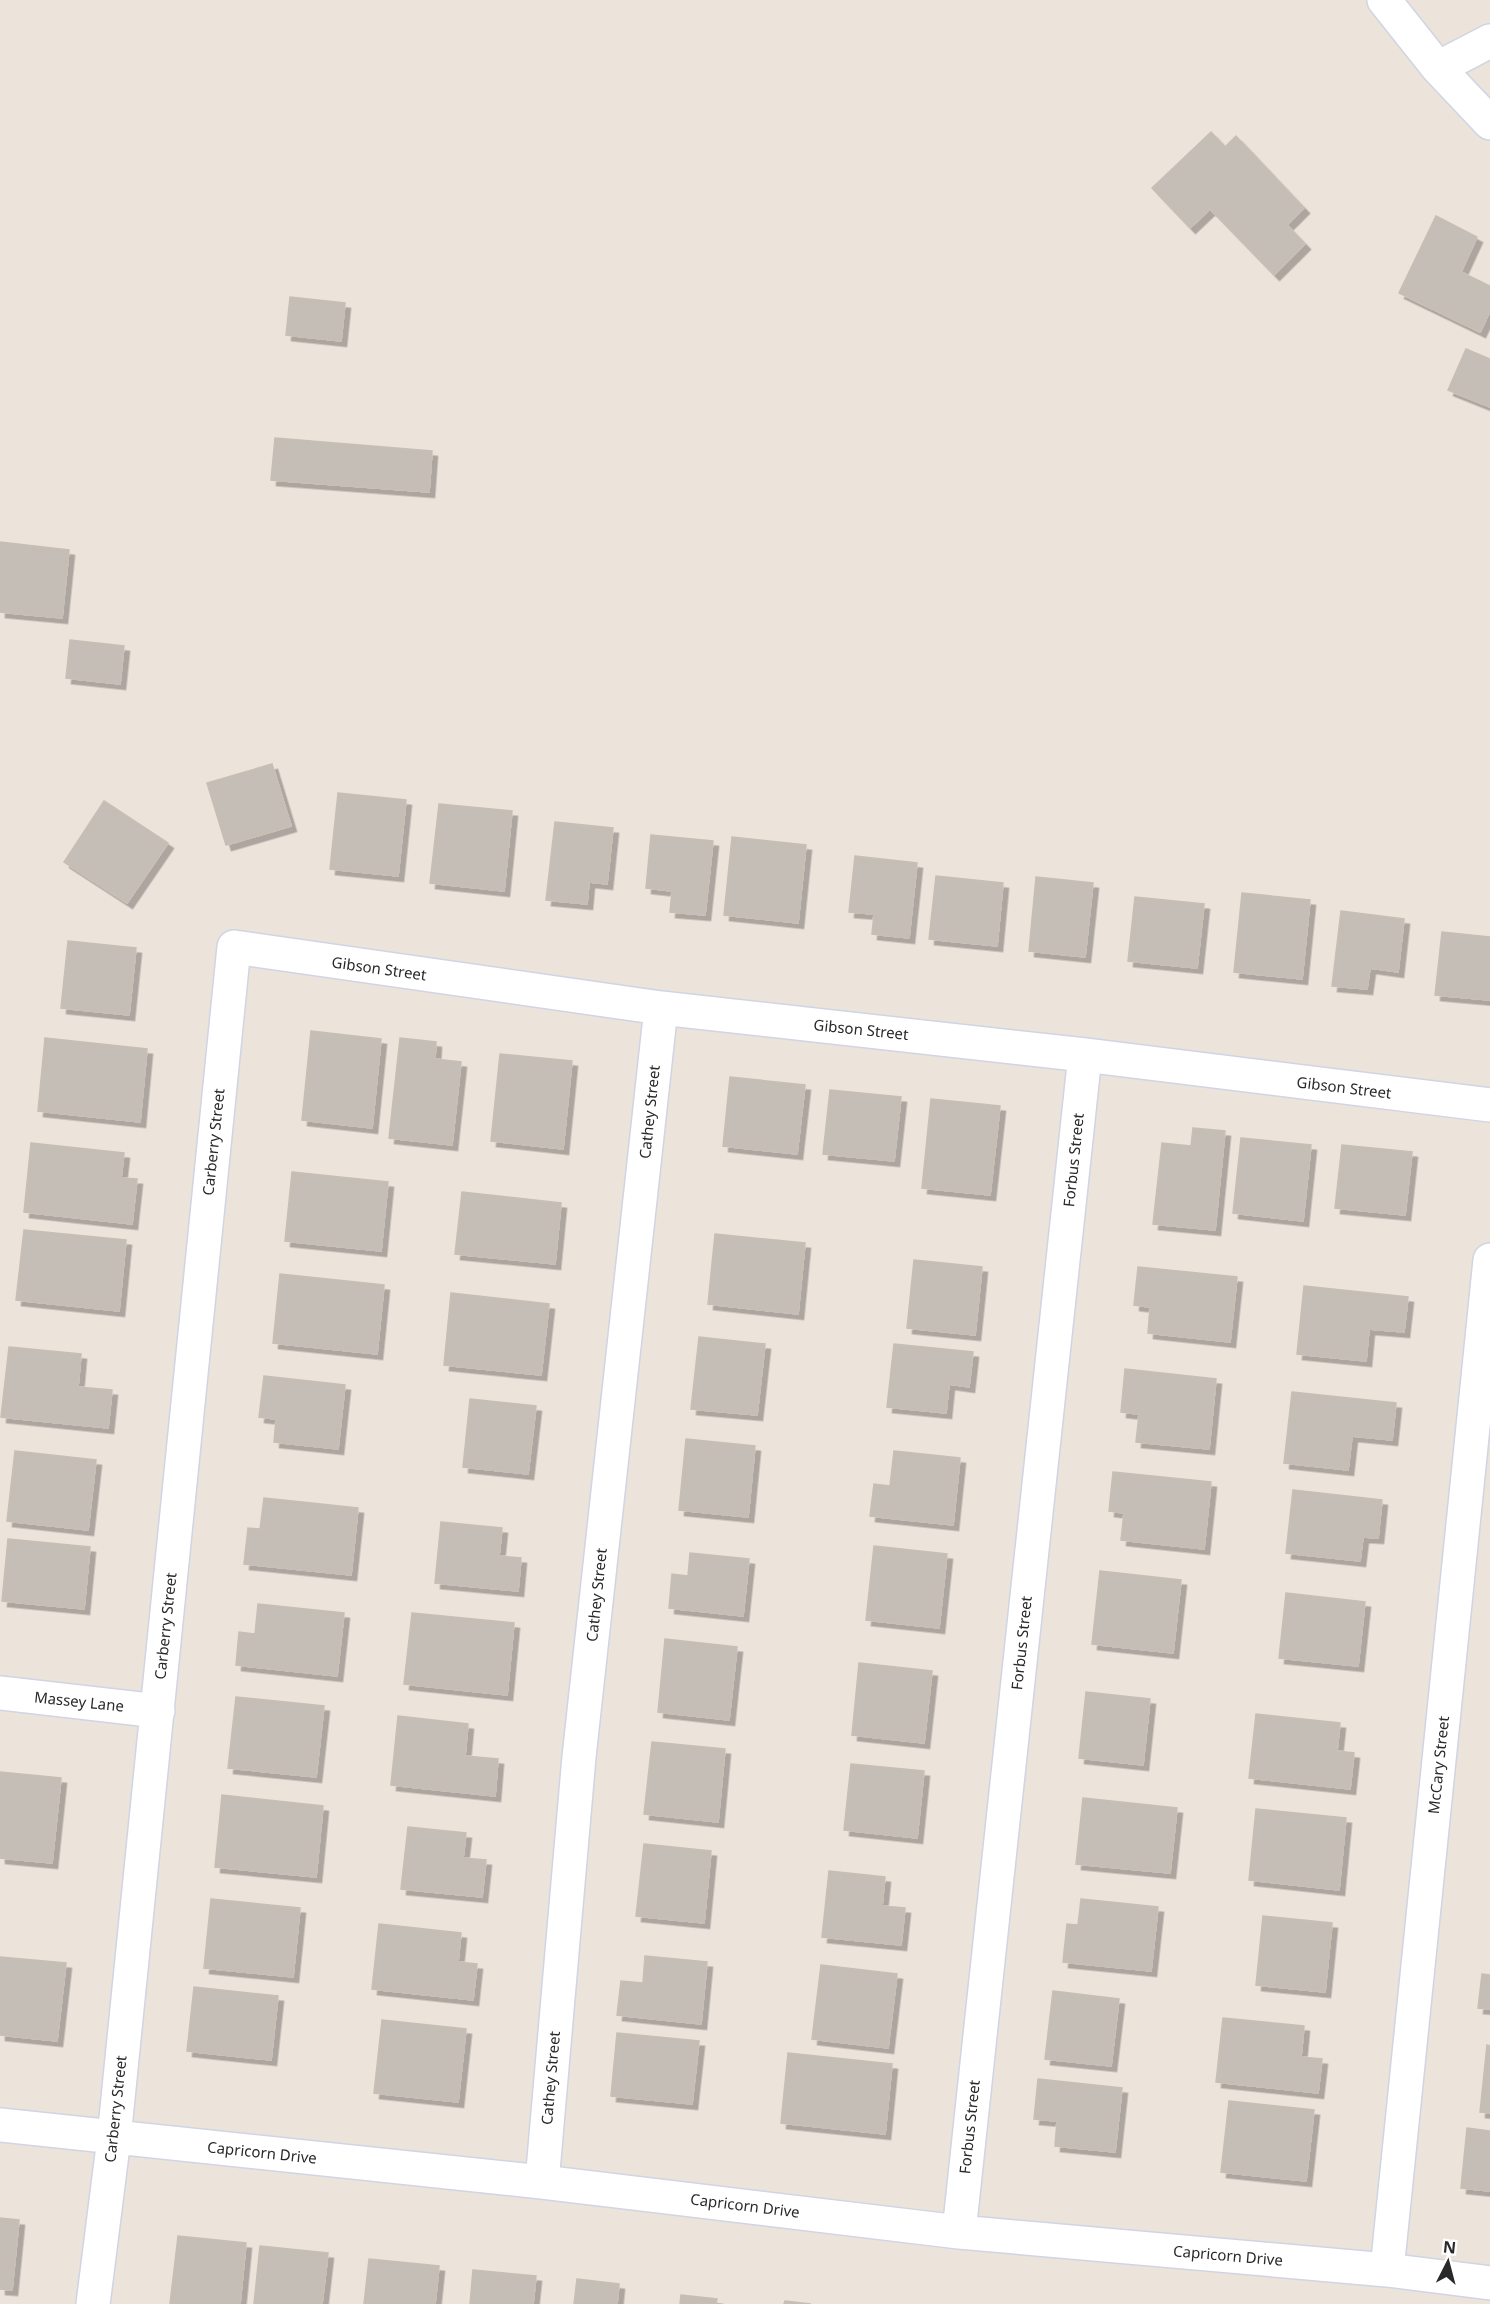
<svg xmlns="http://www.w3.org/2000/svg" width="1490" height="2304" font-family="'Noto Sans',sans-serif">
	<defs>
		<filter id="shadow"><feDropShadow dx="5.5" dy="5.5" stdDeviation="0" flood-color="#0004"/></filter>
	</defs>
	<rect width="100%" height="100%" fill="#ece3da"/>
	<path fill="#c4beb6" stroke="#c8bfb4" stroke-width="1.5" filter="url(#shadow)" d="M1211,132L1225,147L1236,136L1304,208L1287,225L1305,244L1274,275L1210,209L1190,228L1152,188Z
		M1436,216L1477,237L1461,272L1490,286V311L1480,332L1399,293Z
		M290,297L345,303L341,341L286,335Z
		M1466,349L1490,359V407L1448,390Z
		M275,438L432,451L429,492L271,480Z
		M0,542L69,550L62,618L0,612Z
		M70,640L124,646L120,684L66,678Z
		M272,764L291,826L226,845L207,783Z
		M338,793L406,800L398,876L330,869Z
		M104,801L168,843L127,903L64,862Z
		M439,804L512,811L504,891L430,883Z
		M555,822L613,828L607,884L589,882L587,904L546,900Z
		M651,835L713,841L705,915L670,912L672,891L646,888Z
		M732,837L806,845L798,923L724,915Z
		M855,856L917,863L909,938L872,934L874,914L849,912Z
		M936,876L1003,883L997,946L929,939Z
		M1036,877L1093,883L1085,957L1029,951Z
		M1242,893L1310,900L1302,979L1234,972Z
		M1135,897L1204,904L1197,968L1128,961Z
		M1341,911L1404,919L1398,972L1370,968L1367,989L1332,986Z
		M1442,932L1490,937V1000L1435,995Z
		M68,941L136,948L129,1015L61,1008Z
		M311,1031L381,1039L372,1128L302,1120Z
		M45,1038L147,1049L140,1122L38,1111Z
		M400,1038L436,1042L435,1059L461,1062L452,1145L389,1138Z
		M500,1054L572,1061L563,1149L491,1141Z
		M730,1077L805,1085L797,1154L723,1146Z
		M830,1090L901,1097L894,1161L823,1154Z
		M931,1099L1000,1106L990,1195L922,1188Z
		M1193,1128L1225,1131L1215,1230L1153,1224L1162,1143L1191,1146Z
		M1241,1138L1311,1145L1303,1221L1233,1213Z
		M31,1143L124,1153L121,1178L137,1179L132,1224L24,1212Z
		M1342,1145L1412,1152L1405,1215L1335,1208Z
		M292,1172L388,1182L381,1251L285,1241Z
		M462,1192L561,1203L555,1264L455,1254Z
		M24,1230L126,1240L119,1311L16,1300Z
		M715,1234L805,1243L798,1314L708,1304Z
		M914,1260L982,1267L975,1335L907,1328Z
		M1138,1267L1237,1277L1230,1342L1148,1333L1150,1307L1134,1305Z
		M280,1274L384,1285L377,1354L273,1343Z
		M1304,1286L1408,1297L1404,1332L1369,1329L1366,1361L1297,1354Z
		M451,1293L549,1304L541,1375L444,1365Z
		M699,1337L765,1344L757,1415L691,1409Z
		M894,1344L973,1352L969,1387L949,1384L946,1413L887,1407Z
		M9,1347L81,1354L78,1387L112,1390L108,1428L1,1417Z
		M1125,1369L1216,1379L1209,1449L1136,1442L1139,1414L1121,1412Z
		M264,1376L345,1385L338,1449L274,1442L276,1419L259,1417Z
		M1292,1392L1396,1403L1392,1440L1352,1436L1348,1470L1284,1463Z
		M470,1399L536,1406L528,1474L463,1467Z
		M686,1439L755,1446L748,1517L679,1510Z
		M15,1451L96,1460L88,1530L7,1521Z
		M894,1451L960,1458L953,1525L870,1516L874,1484L890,1486Z
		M1113,1472L1211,1482L1204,1549L1121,1540L1124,1513L1109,1511Z
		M1293,1490L1382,1500L1378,1538L1363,1537L1360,1561L1286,1553Z
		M264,1498L358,1508L351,1575L244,1564L248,1528L260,1529Z
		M441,1522L502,1528L499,1556L521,1558L518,1591L435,1583Z
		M8,1539L90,1547L84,1609L2,1601Z
		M874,1546L947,1554L939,1628L866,1620Z
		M690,1553L749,1559L743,1616L669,1608L672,1574L688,1576Z
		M1100,1571L1181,1580L1173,1653L1092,1644Z
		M1286,1593L1365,1602L1358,1666L1279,1658Z
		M258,1604L344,1613L337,1676L236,1665L239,1632L255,1634Z
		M412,1613L514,1623L507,1695L404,1684Z
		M665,1639L737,1647L729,1720L658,1712Z
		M859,1663L932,1671L924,1743L852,1735Z
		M1086,1692L1150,1699L1143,1765L1079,1758Z
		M236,1697L324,1706L316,1777L228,1768Z
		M1256,1714L1340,1723L1337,1751L1354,1753L1350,1789L1249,1778Z
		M398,1716L468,1724L465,1756L498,1759L495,1796L391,1785Z
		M652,1742L725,1749L718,1822L644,1814Z
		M851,1764L924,1771L917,1838L844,1830Z
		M0,1772L61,1778L52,1863L0,1858Z
		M222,1795L323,1806L316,1877L215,1867Z
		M1083,1798L1177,1808L1170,1873L1076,1864Z
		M1256,1809L1346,1818L1339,1890L1249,1880Z
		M408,1827L466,1833L463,1858L486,1860L482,1897L401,1889Z
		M644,1844L711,1851L704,1923L636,1916Z
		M829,1871L885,1877L882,1906L905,1908L901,1945L822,1937Z
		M211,1899L300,1908L293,1977L204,1968Z
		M1081,1899L1158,1907L1151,1971L1063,1962L1067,1924L1078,1925Z
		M1263,1916L1332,1923L1325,1992L1256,1985Z
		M379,1924L461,1933L458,1962L477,1964L473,2000L372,1989Z
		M645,1956L707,1962L701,2024L617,2015L621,1981L643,1983Z
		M0,1957L66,1963L57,2041L0,2035Z
		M821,1965L897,1974L888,2048L812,2039Z
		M1482,1974L1490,1975V2009L1478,2008Z
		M194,1987L278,1996L271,2060L187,2051Z
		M1053,1991L1119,1999L1111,2066L1045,2059Z
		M1223,2018L1304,2026L1301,2057L1322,2059L1318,2093L1216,2082Z
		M382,2020L466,2029L458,2102L374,2093Z
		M617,2033L699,2041L692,2104L611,2096Z
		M1487,2045L1490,2046V2113L1480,2112Z
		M788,2053L892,2064L885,2134L781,2123Z
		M1038,2079L1122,2088L1115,2152L1055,2146L1057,2121L1034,2119Z
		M1229,2101L1314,2110L1306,2181L1221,2172Z
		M1467,2128L1490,2131V2191L1461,2188Z
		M0,2218L19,2220L12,2290L0,2289Z
		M178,2236L246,2243L240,2304H170Z
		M260,2246L328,2253L322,2304H254Z
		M369,2259L439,2266L435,2304H364Z
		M473,2270L536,2276L533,2304H470Z
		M577,2279L619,2284L617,2304H574Z
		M681,2295L717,2299L716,2304H680Z
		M785,2301L811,2304H784Z"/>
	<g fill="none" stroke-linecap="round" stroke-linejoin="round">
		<defs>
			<path id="minor" d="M1384,0L1438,68L1490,123
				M1438,68L1490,41
				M0,1693L158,1711
				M0,2125L542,2182L959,2232L1387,2270L1490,2283
				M542,2182L579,1757L661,1008
				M959,2232L1085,1055
				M1387,2270L1490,1260
				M93,2304L114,2138L234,947L661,1008L1085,1055L1490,1105"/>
		</defs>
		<use href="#minor" stroke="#cfd5e3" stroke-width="36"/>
		<use href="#minor" stroke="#fff" stroke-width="33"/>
	</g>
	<g text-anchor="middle" stroke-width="6" stroke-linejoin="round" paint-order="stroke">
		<g font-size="15" fill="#292929" stroke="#fff">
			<text transform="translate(379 969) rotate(8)" y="5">Gibson Street</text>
			<text transform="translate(861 1030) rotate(6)" y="5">Gibson Street</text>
			<text transform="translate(1344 1088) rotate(7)" y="5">Gibson Street</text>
			<text transform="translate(650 1112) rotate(-84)" y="5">Cathey Street</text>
			<text transform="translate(214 1142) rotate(-84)" y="5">Carberry Street</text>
			<text transform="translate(1074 1160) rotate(-84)" y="5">Forbus Street</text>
			<text transform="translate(597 1595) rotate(-84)" y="5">Cathey Street</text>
			<text transform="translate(166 1626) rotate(-84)" y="5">Carberry Street</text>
			<text transform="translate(1022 1643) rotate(-84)" y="5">Forbus Street</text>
			<text transform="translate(79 1702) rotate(6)" y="5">Massey Lane</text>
			<text transform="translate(1439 1765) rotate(-84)" y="5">McCary Street</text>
			<text transform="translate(551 2078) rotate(-85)" y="5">Cathey Street</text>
			<text transform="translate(116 2109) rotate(-84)" y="5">Carberry Street</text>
			<text transform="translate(970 2127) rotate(-84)" y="5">Forbus Street</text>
			<text transform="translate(262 2153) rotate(6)" y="5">Capricorn Drive</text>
			<text transform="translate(745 2206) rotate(7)" y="5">Capricorn Drive</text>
			<text transform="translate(1228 2256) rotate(5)" y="5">Capricorn Drive</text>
		</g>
	</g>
	<g transform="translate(1448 2262) rotate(6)" stroke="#ffffff" stroke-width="4.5" paint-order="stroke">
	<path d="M0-4.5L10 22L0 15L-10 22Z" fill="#292929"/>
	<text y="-9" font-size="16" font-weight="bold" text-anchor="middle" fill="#292929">N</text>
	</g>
</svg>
